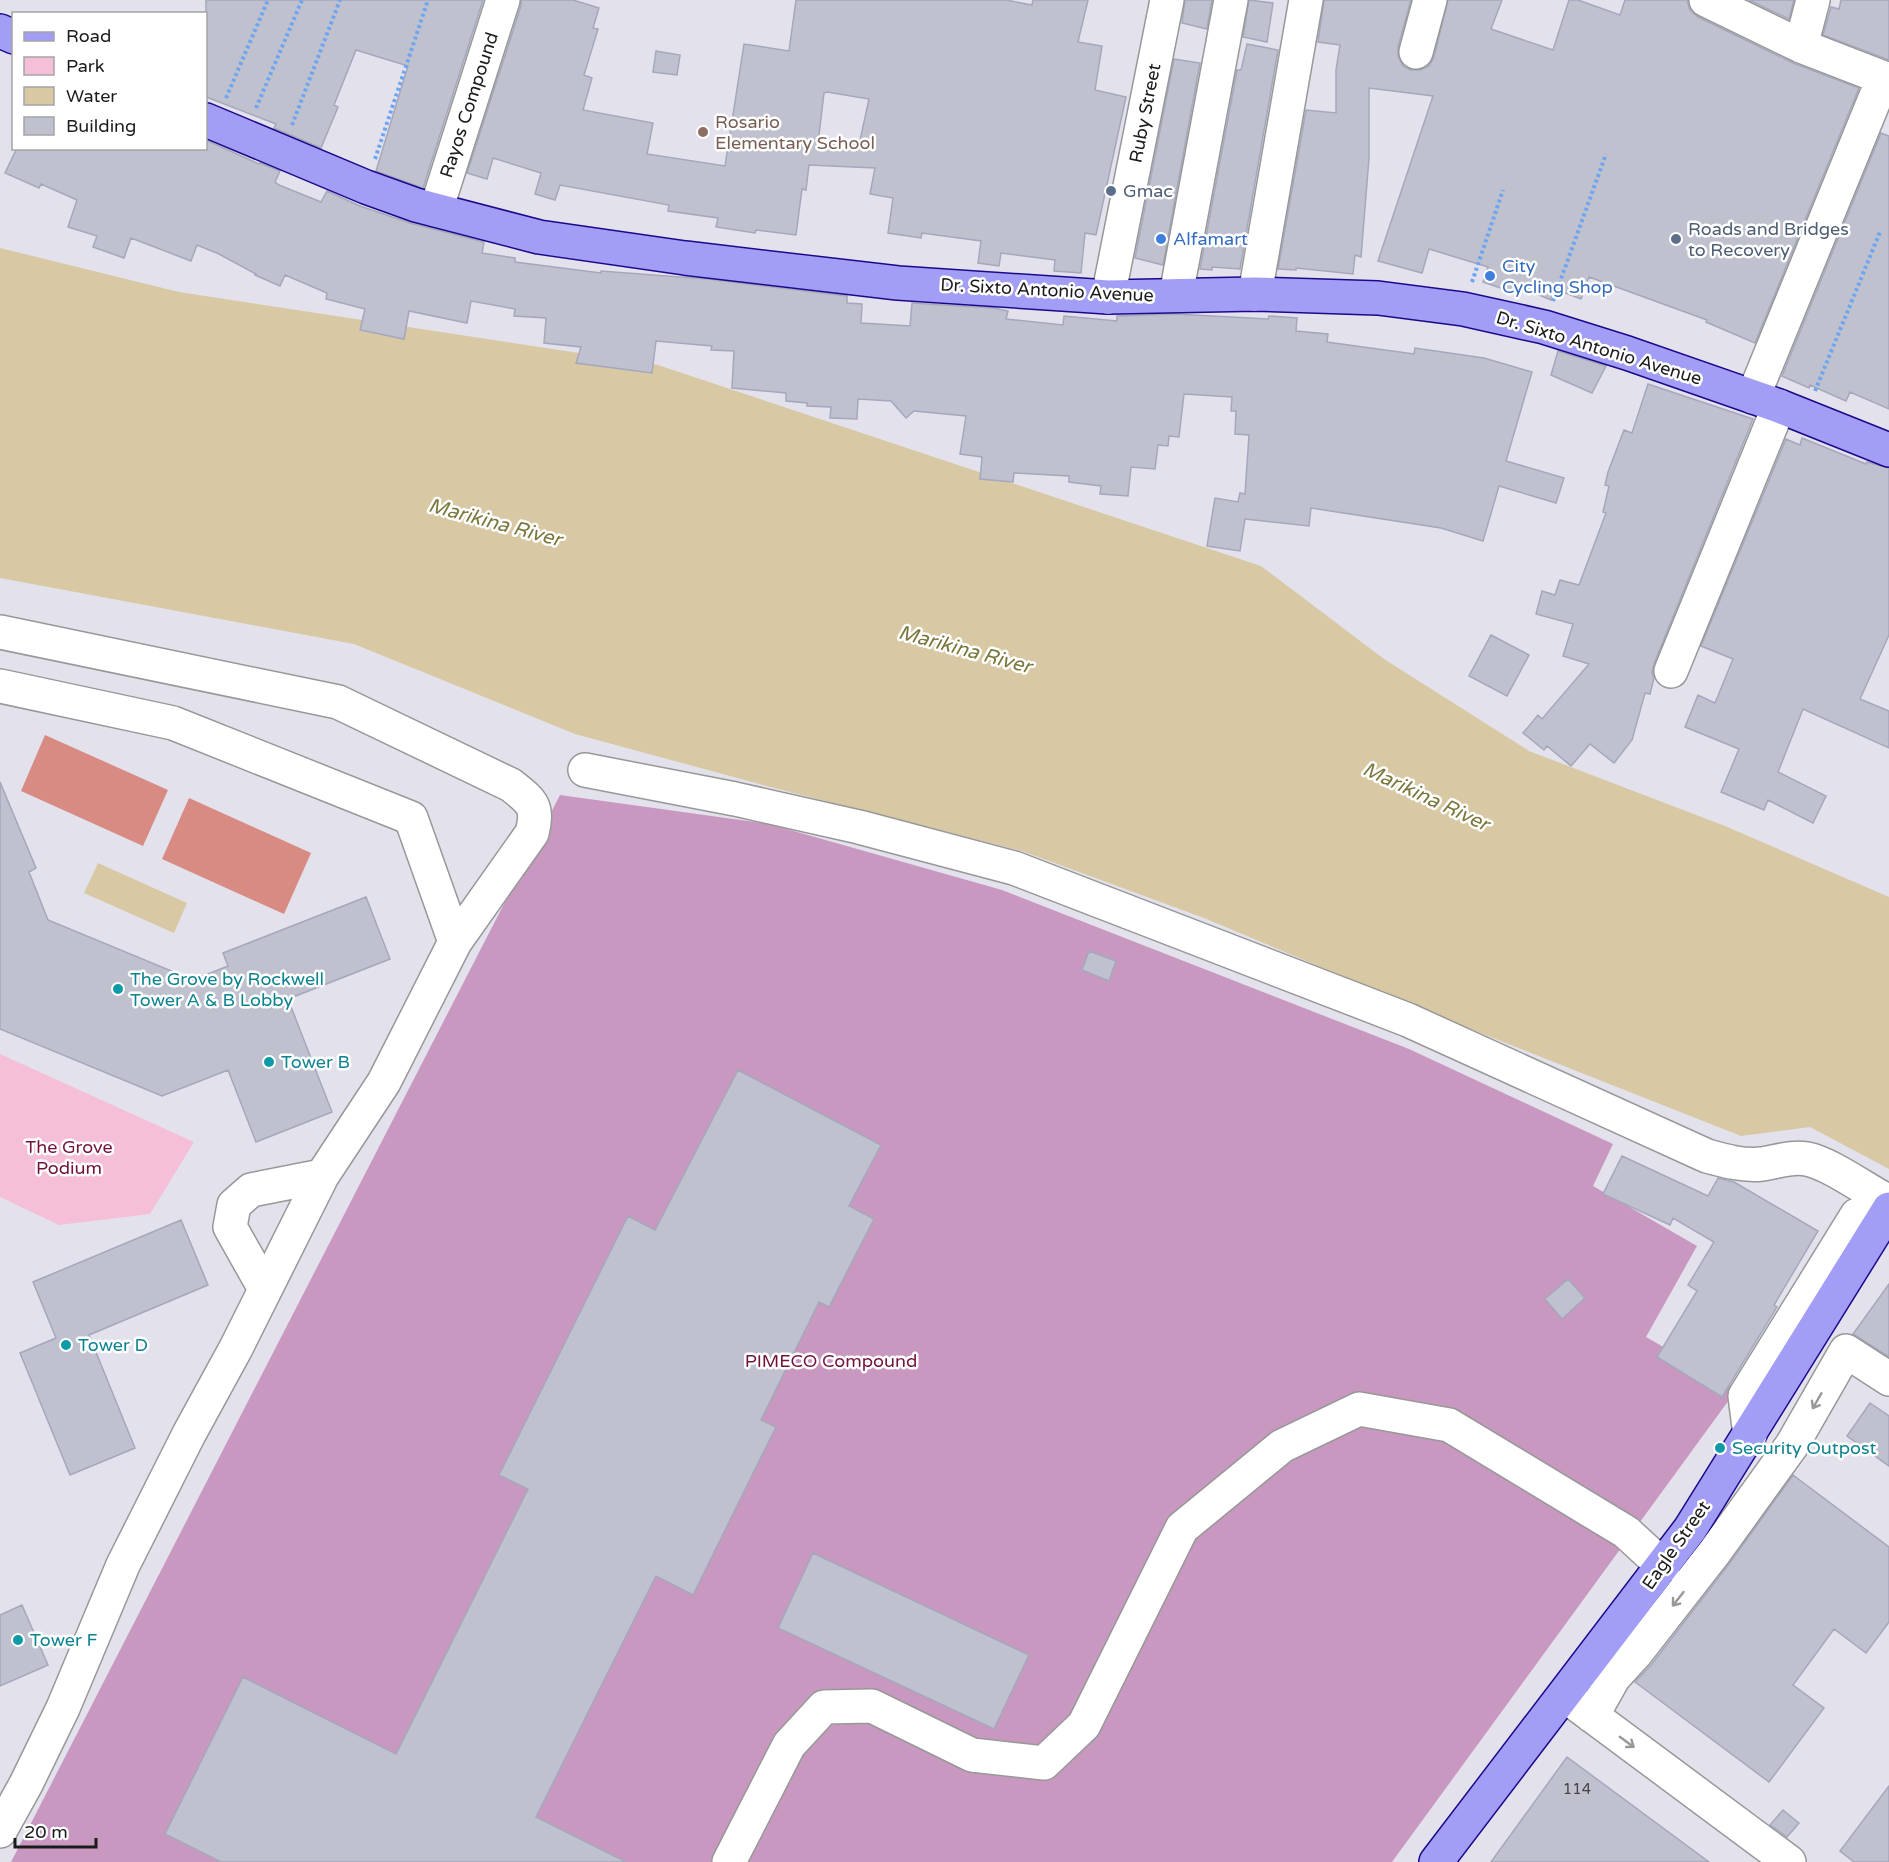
<svg xmlns="http://www.w3.org/2000/svg" width="1889" height="1862" font-family="'Varela Round',sans-serif">
	<rect width="100%" height="100%" fill="#e3e1ec"/>
	<path fill="#c998c0" d="M560,795L769,824L1002,890L1409,1049L1613,1144L1593,1186L1697,1246L1646,1337L1737,1389L1392,1862H11Z"/>
	<path fill="#f5c0d7" d="M0,1054L194,1142L150,1214L59,1225L0,1197Z"/>
	<path fill="#d78b83" d="M45,735L168,790L143,846L21,791Z
		M189,798L311,853L284,914L162,859Z"/>
	<path fill="#d8c9a4" d="M0,248L179,292L658,365L1261,566L1384,659L1529,751L1725,826L1889,897V1169L1810,1127L1741,1136L1430,1013L1204,918L1022,851L778,789L575,734L354,644L0,578Z
		M98,863L187,903L174,933L84,893Z"/>
	<path fill="#bfc1ce" stroke="#a5a7bd" stroke-width="1.5" fill-rule="evenodd" d="M206,0H483L423,188L376,171L408,66L356,50L334,105L338,107L321,148L274,128L276,124L206,97Z
		M521,0H573L599,8L593,28L598,29L584,75L592,78L583,110L653,123L647,154L725,166L744,44L789,51L796,0H1006L1032,5L1033,0H1088L1078,42L1102,46L1095,90L1126,97L1096,235L1085,233L1081,273L1054,271L1055,260L1001,253L999,266L978,263L981,241L922,233L921,238L888,233L893,198L870,194L875,168L809,165L806,190L802,189L796,235L756,230L755,233L716,227L718,218L668,211L669,205L560,185L555,200L535,194L541,173L493,158L487,179L467,173L521,6ZM827,92L869,99L859,145L818,143L824,93Z
		M1185,0H1212L1207,29L1182,23Z
		M1249,0L1273,3L1267,42L1243,37Z
		M1324,0H1411L1398,47V56L1403,66L1411,70H1420L1429,66L1434,57L1448,0H1502L1491,29L1553,50L1569,0H1578L1620,15L1625,0H1687L1690,10L1698,17L1793,63L1859,88L1755,343L1706,322L1707,320L1589,277L1581,299L1555,289L1551,300L1520,287L1518,294L1483,282L1488,267L1429,249L1422,273L1378,261L1433,96L1369,88V158L1361,257L1355,255L1353,274L1296,268V270L1278,269L1306,110L1336,113V70L1340,45L1318,42Z
		M1749,0H1794L1789,19Z
		M1841,0H1889V60L1823,35L1831,7L1839,9Z
		M1247,44L1278,50L1240,269L1212,267V270L1200,269L1237,70H1241Z
		M656,51L680,55L677,75L653,72Z
		M1174,59L1200,63L1163,265L1135,258Z
		M1881,133L1889,136V409L1850,392L1846,401L1810,385L1809,388L1782,376Z
		M206,140L259,164L260,163L280,171L275,182L279,185L321,202L327,191L360,206L410,223L484,242L482,253L515,258V262L601,273V271L707,279L847,296V303L862,304L861,323L910,326L912,303L994,308L1008,311L1006,319L1063,325L1064,316L1117,321V316L1175,314L1268,319L1269,316L1297,318L1296,331L1328,334L1327,342L1414,354L1415,348L1484,358L1532,372L1506,461L1564,478L1556,503L1499,486L1483,541L1441,528L1311,508L1309,526L1245,519L1240,551L1207,546L1215,498L1238,502L1240,493L1245,494L1249,435L1235,434L1236,411H1231L1232,397L1184,394L1179,437L1169,436L1168,446L1158,445L1155,469L1131,467L1128,496L1100,494L1101,486L1069,482V476L1014,473L1013,482L980,479L982,457L960,454L966,416L914,411L906,418L891,401L858,399L857,419L830,418L831,407L807,406V403L786,401V393L732,388L734,351L711,350L712,346L656,341L652,373L576,363L581,347L544,343L546,318L514,316L515,309L471,301L467,323L409,311L404,339L360,330L365,309L326,299L327,293L285,275L280,286L255,275L256,274L219,254L197,245L191,261L131,238L124,258L93,247L97,236L68,227L77,200L41,184L39,188L5,173L17,148H206Z
		M1558,351L1606,366L1592,393L1551,375Z
		M1648,384L1753,419L1654,664L1652,673L1654,678L1650,694L1645,693L1632,740L1614,763L1590,744L1571,766L1547,746L1544,750L1523,733L1538,715L1542,719L1589,664L1563,656L1573,624L1536,614L1542,591L1555,595L1560,580L1579,585L1606,513L1603,512L1609,486L1605,485L1608,472L1624,430L1632,433Z
		M1802,438L1866,464L1867,462L1889,468V635L1860,699L1889,711V748L1803,709L1778,772L1826,796L1813,823L1768,800L1764,810L1721,792L1739,749L1685,727L1698,695L1715,703L1733,659L1701,646L1786,439L1800,445Z
		M1491,635L1529,655L1507,696L1469,676Z
		M0,782L36,868L29,872L48,920L193,980L228,966L223,953L366,897L390,959L288,999L332,1112L256,1142L228,1070L162,1096L0,1029Z
		M1089,951L1116,961L1109,981L1082,970Z
		M738,1070L881,1145L849,1206L874,1219L829,1307L819,1302L761,1420L776,1427L693,1595L656,1576L536,1817L626,1862H221L165,1834L243,1677L396,1754L528,1489L499,1475L628,1216L655,1230Z
		M1622,1156L1708,1196L1718,1178L1734,1182L1818,1231L1774,1305L1777,1307L1722,1397L1657,1357L1697,1291L1688,1285L1714,1242L1673,1218L1670,1225L1603,1194Z
		M181,1220L208,1285L89,1335L135,1448L70,1475L20,1353L56,1338L33,1282Z
		M1568,1279L1585,1298L1562,1319L1545,1299Z
		M1889,1284V1357L1853,1334Z
		M1870,1403L1889,1416V1466L1847,1436Z
		M1793,1475L1889,1547V1622L1866,1653L1834,1629L1793,1685L1824,1708L1769,1782L1635,1682L1651,1665L1729,1564Z
		M813,1553L1029,1655L994,1729L778,1628Z
		M22,1605L48,1665L0,1686V1615Z
		M1567,1757L1709,1862H1491Z
		M1889,1786V1862H1854L1840,1851Z
		M1783,1810L1799,1823L1787,1837L1770,1825Z"/>
	<g fill="none" stroke-linecap="round" stroke-linejoin="round">
		<defs>
			<path id="minor" d="M1706,0L1801,46L1889,80
				M1801,46L1813,0
				M1416,52L1430,0
				M436,210L503,0
				M1255,294L1306,0
				M1176,295L1231,0
				M1108,297L1167,0
				M1753,397L1876,96L1889,87
				M0,632L338,702L511,785C532,802 539,806 532,833L455,942
				M1671,671L1779,406
				M0,686L173,723L411,818L455,942L384,1082L322,1176L236,1348L189,1434L123,1565L63,1708L26,1784L0,1831
				M585,770L735,799L859,827L1014,868L1408,1020L1707,1156C1725,1161 1743,1166 1762,1164C1777,1162 1791,1156 1807,1159C1831,1164 1866,1190 1889,1202
				M265,1289L230,1227L234,1205L251,1190L322,1176
				M1750,1435L1745,1396L1857,1215
				M1575,1703L1789,1862
				M1592,1716L1614,1677L1636,1653L1714,1553L1792,1445L1846,1351L1889,1379
				M729,1862L789,1745L824,1707L872,1706L972,1755L1044,1763L1084,1725L1182,1528L1282,1446L1359,1409L1449,1425L1626,1532L1663,1566"/>
			<path id="major" d="M0,31L14,37
				M206,120L366,187L416,205L539,237L685,258L898,283L1108,297L1255,294L1378,298L1463,309L1544,327L1627,353L1779,406L1889,450
				M1436,1862L1690,1529L1889,1209"/>
		</defs>
		<use href="#minor" stroke="#989898" stroke-width="36"/>
		<use href="#major" stroke="#1c098a" stroke-width="36"/>
		<path stroke="#6ea5f1" stroke-width="4" stroke-dasharray="3 3" stroke-linecap="butt" d="M226,98L268,0
			M256,108L302,0
			M292,125L340,0
			M375,159L428,0
			M1472,282L1503,190
			M1553,301L1606,154
			M1815,391L1880,232"/>
		<use href="#minor" stroke="#fff" stroke-width="33"/>
		<use href="#major" stroke="#a29df5" stroke-width="33"/>
	</g>
	<defs><path id="oneway-shaft" d="M-6 0H5M1.5-3L5.5 0L1.5 3" fill="none" stroke-width="1.6" stroke-linecap="round" stroke-linejoin="round" transform="scale(1.5)"/></defs>
	<g stroke="#989898">
		<use href="#oneway-shaft" transform="translate(1817 1401) rotate(120)"/>
		<use href="#oneway-shaft" transform="translate(1678 1599) rotate(128)"/>
		<use href="#oneway-shaft" transform="translate(1627 1742) rotate(36)"/>
	</g>
	<circle fill="#8d6e63" stroke="#fff" stroke-width="2" cx="703" cy="132" r="6"/>
	<g fill="#5c6f8a" stroke="#fff" stroke-width="2">
		<circle cx="1111" cy="191" r="6"/>
		<circle cx="1676" cy="239" r="6"/>
	</g>
	<g fill="#3f7fe0" stroke="#fff" stroke-width="2">
		<circle cx="1161" cy="239" r="6"/>
		<circle cx="1490" cy="276" r="6"/>
	</g>
	<g fill="#0f9aa8" stroke="#fff" stroke-width="2">
		<circle cx="118" cy="989" r="6"/>
		<circle cx="269" cy="1062" r="6"/>
		<circle cx="66" cy="1345" r="6"/>
		<circle cx="1720" cy="1448" r="6"/>
		<circle cx="18" cy="1640" r="6"/>
	</g>
	<g text-anchor="middle" stroke-width="5" stroke-linejoin="round" paint-order="stroke">
		<g font-size="15" fill="#444448">
			<text x="1577" y="1794">114</text>
		</g>
		<g font-size="18" fill="#1b1b1b" stroke="#fff">
			<text transform="translate(469 105) rotate(-72)" y="6">Rayos Compound</text>
			<text transform="translate(1145 113) rotate(-79)" y="6">Ruby Street</text>
			<text transform="translate(1047 290) rotate(3)" y="6">Dr. Sixto Antonio Avenue</text>
			<text transform="translate(1599 348) rotate(17)" y="6">Dr. Sixto Antonio Avenue</text>
			<text transform="translate(1676 1545) rotate(-55)" y="6">Eagle Street</text>
		</g>
		<g font-size="18" fill="#785e54" stroke="#fff" text-anchor="start">
			<text x="715" y="128">Rosario<tspan x="715" dy="21">Elementary School</tspan></text>
		</g>
		<g font-size="18" fill="#4e5e75" stroke="#fff" text-anchor="start">
			<text x="1123" y="197">Gmac</text>
			<text x="1688" y="235">Roads and Bridges<tspan x="1688" dy="21">to Recovery</tspan></text>
		</g>
		<g font-size="18" fill="#366cbe" stroke="#fff" text-anchor="start">
			<text x="1173" y="245">Alfamart</text>
			<text x="1502" y="272">City<tspan x="1502" dy="21">Cycling Shop</tspan></text>
		</g>
		<g font-size="18" fill="#0d838f" stroke="#fff" text-anchor="start">
			<text x="130" y="985">The Grove by Rockwell<tspan x="130" dy="21">Tower A &amp; B Lobby</tspan></text>
			<text x="281" y="1068">Tower B</text>
			<text x="78" y="1351">Tower D</text>
			<text x="1732" y="1454">Security Outpost</text>
			<text x="30" y="1646">Tower F</text>
		</g>
		<g font-size="18" fill="#71123b" stroke="#fff">
			<text x="69" y="1153">The Grove<tspan x="69" dy="21">Podium</tspan></text>
			<text x="831" y="1367">PIMECO Compound</text>
		</g>
		<g font-size="20" font-style="italic" fill="#78773c" stroke="#fff">
			<text transform="translate(495 522) rotate(15)" y="7">Marikina River</text>
			<text transform="translate(965 649) rotate(15)" y="7">Marikina River</text>
			<text transform="translate(1426 796) rotate(25)" y="7">Marikina River</text>
		</g>
	</g>
	<rect x="12" y="12" width="195" height="138" fill="#ffffff" stroke="#a4a4a4" stroke-width="1.5"/>
	<rect x="24" y="32" width="30" height="9" fill="#a29df5" stroke="#a4a4a4" stroke-width="1.5"/>
	<text x="66" y="42" font-size="18" fill="#1b1b1b">Road</text>
	<rect x="24" y="57" width="30" height="18" fill="#f5c0d7" stroke="#a4a4a4" stroke-width="1.5"/>
	<text x="66" y="72" font-size="18" fill="#1b1b1b">Park</text>
	<rect x="24" y="87" width="30" height="18" fill="#d8c9a4" stroke="#a4a4a4" stroke-width="1.5"/>
	<text x="66" y="102" font-size="18" fill="#1b1b1b">Water</text>
	<rect x="24" y="117" width="30" height="18" fill="#bfc1ce" stroke="#a4a4a4" stroke-width="1.5"/>
	<text x="66" y="132" font-size="18" fill="#1b1b1b">Building</text>
	<path d="M15 1838v9h81v-9" fill="none" stroke="#1b1b1b" stroke-width="3"/>
	<text x="24" y="1838" font-size="18" fill="#1b1b1b" stroke="#ffffff" stroke-width="4.5" paint-order="stroke">20 m</text>
</svg>
